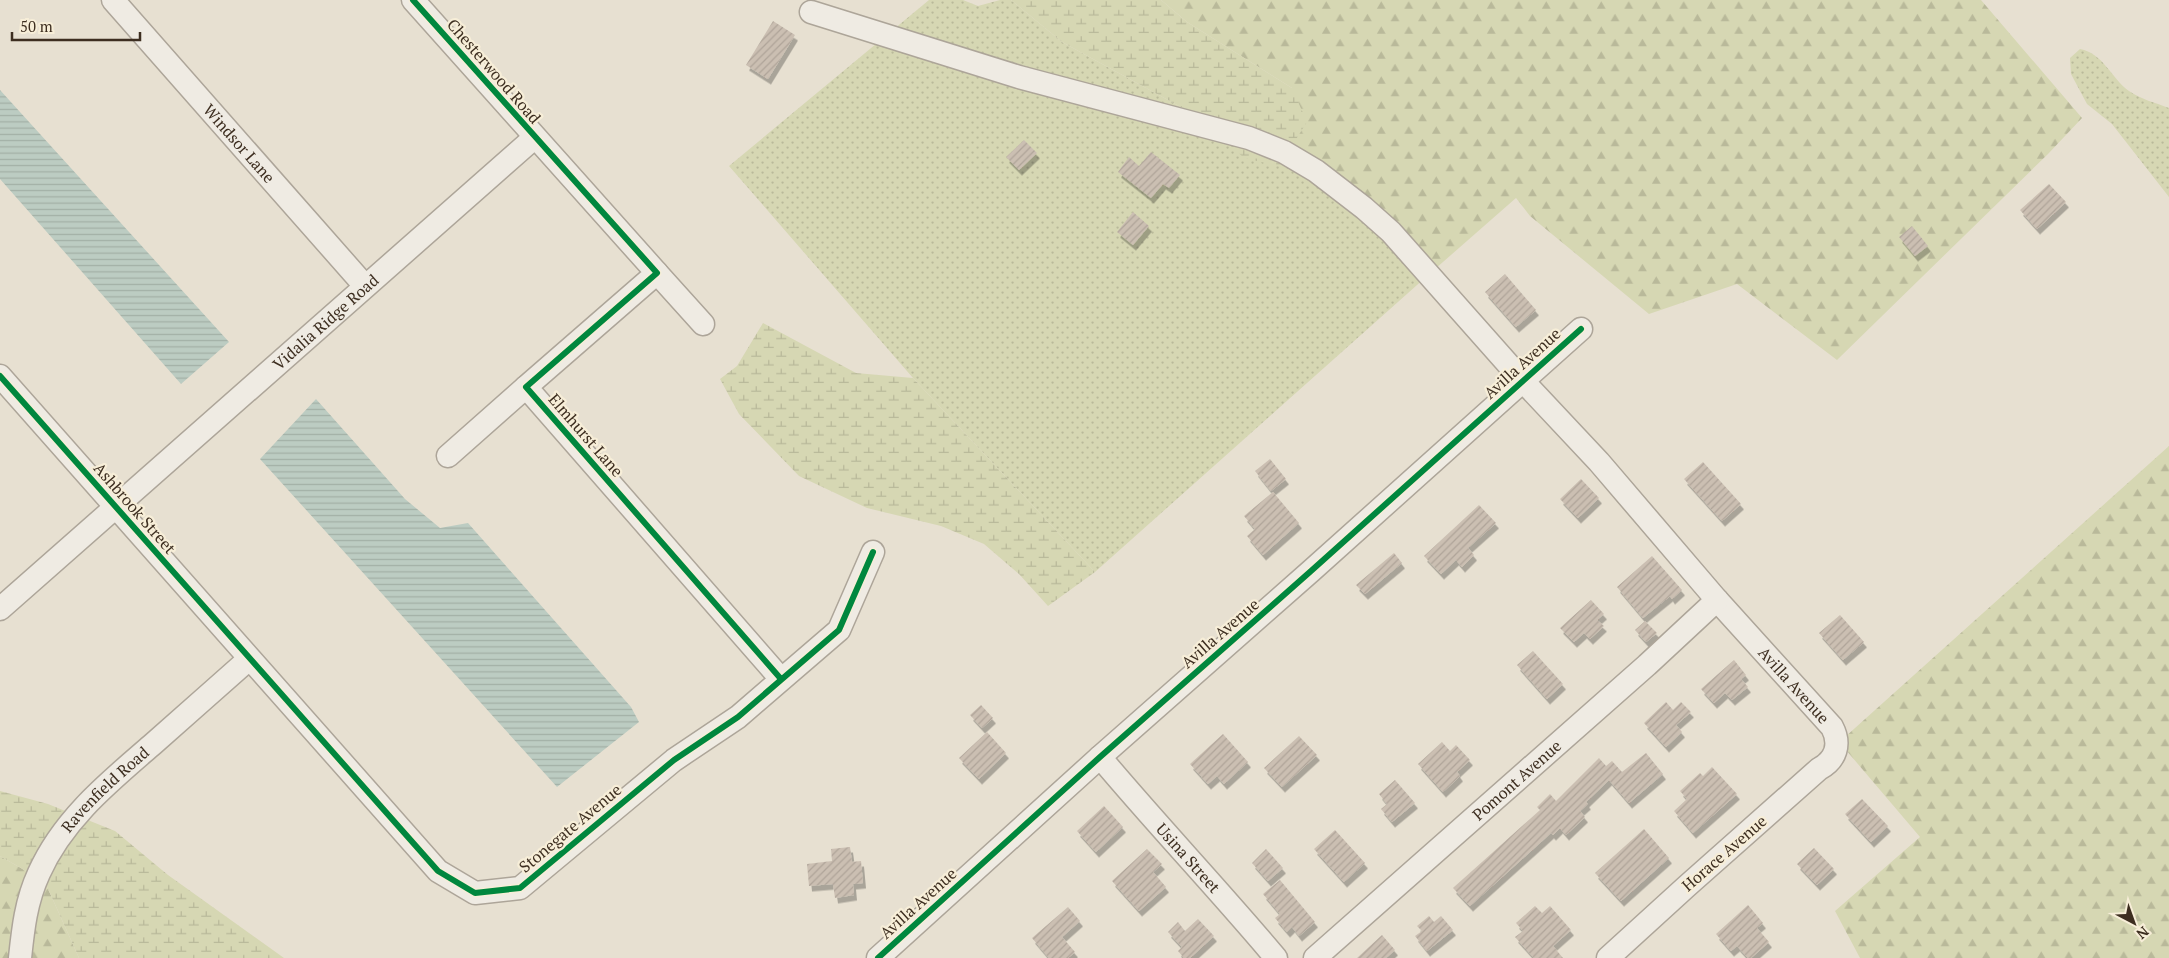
<svg xmlns="http://www.w3.org/2000/svg" width="2169" height="958" font-family="'PT Serif',serif">
	<defs>
		<pattern id="grass-dots" width="8" height="8" patternUnits="userSpaceOnUse" patternTransform="scale(1.25)"><rect width="8" height="8" fill="#d6d7b3"/><path d="M2 2h.1M6 6h.1" fill="none" stroke="#b9b99a" stroke-width="1.8" stroke-linecap="round"/></pattern>
		<pattern id="forest-firs" width="22" height="20" patternUnits="userSpaceOnUse" patternTransform="scale(1.25)"><rect width="22" height="20" fill="#d6d7b3"/><path d="M5 1l3.5 6h-7zM16 11l3.5 6h-7z" fill="#b9b99a"/></pattern>
		<pattern id="wetland-marsh" width="20" height="14" patternUnits="userSpaceOnUse" patternTransform="scale(1.25)"><rect width="20" height="14" fill="#d6d7b3"/><path d="M1 5h8M5 5V1M11 12h8M15 12V8" fill="none" stroke="#b9b99a"/></pattern>
		<pattern id="water-rules" width="6" height="5" patternUnits="userSpaceOnUse" patternTransform="scale(1.25)"><rect width="6" height="5" fill="#bcccc2"/><path d="M0 2.5h6" fill="none" stroke="#a2b0a6"/></pattern>
		<pattern id="building-hatch" width="6" height="6" patternUnits="userSpaceOnUse" patternTransform="scale(1.25)"><rect width="6" height="6" fill="#cbbfb2"/><path d="M-1 1l2-2M0 6l6-6M5 7l2-2" fill="none" stroke="#afa499"/></pattern>
		<filter id="shadow"><feDropShadow dx="3" dy="5.5" stdDeviation="0" flood-color="#0004"/></filter>
	</defs>
	<rect width="100%" height="100%" fill="#e7e0d1"/>
	<path fill="url(#grass-dots)" d="M929,0H963L978,6L1000,0H1011L1062,42L1199,117L1291,147L1435,269L1095,572L913,378L729,166Z
		M2080,49C2103,53 2111,78 2129,91C2140,99 2156,103 2169,108V197L2112,124L2087,104L2071,74L2070,58Z"/>
	<path fill="url(#forest-firs)" d="M1161,0H1981L2082,118L2048,154L1837,360L1737,284L1649,314L1530,216L1516,198L1435,269L1291,147L1292,88L1187,22Z
		M2169,446V958H1860L1835,911L1920,837L1846,750L1848,742L1845,741V737Z
		M0,856L45,882L79,958H0Z"/>
	<path fill="url(#wetland-marsh)" d="M1011,0H1161L1187,22L1292,88L1307,122L1279,166L1244,158L1199,117L1062,42Z
		M763,323L856,373L913,378L1095,572L1048,606L1019,574L984,544L941,526L867,508L799,476L739,414L720,379L737,366Z
		M0,791L48,804L115,831L168,875L284,958H79L45,882L0,856Z"/>
	<path fill="url(#water-rules)" d="M0,90L229,342L181,384L0,179Z
		M316,399L405,499L440,528L468,523L631,707L639,722L557,787L260,459Z"/>
	<path fill="url(#building-hatch)" filter="url(#shadow)" d="M773,21L795,35L768,79L746,65Z
		M1024,140L1037,153L1019,170L1006,157Z
		M1151,152L1180,175L1169,188L1163,184L1151,198L1118,172L1129,157L1139,166Z
		M2049,184L2066,202L2037,229L2020,210Z
		M1133,212L1149,226L1133,245L1117,232Z
		M1912,226L1928,246L1915,256L1899,237Z
		M1505,274L1536,310L1516,327L1485,292Z
		M1270,459L1286,479L1271,491L1255,471Z
		M1703,462L1741,504L1722,521L1684,479Z
		M1581,479L1599,498L1578,518L1560,499Z
		M1273,492L1299,523L1263,555L1247,536L1255,529L1244,516Z
		M1479,505L1496,523L1468,548L1474,555L1462,567L1456,560L1441,574L1424,556Z
		M1394,553L1402,563L1365,594L1356,585Z
		M1652,556L1682,590L1672,599L1670,596L1643,618L1617,587Z
		M1591,600L1604,614L1597,620L1604,626L1590,639L1584,633L1574,642L1560,628Z
		M1840,615L1864,642L1843,660L1819,633Z
		M1645,621L1657,633L1646,642L1635,630Z
		M1533,651L1563,684L1547,699L1517,665Z
		M1734,660L1746,675L1741,679L1748,687L1732,700L1725,693L1714,703L1701,689Z
		M1666,702L1673,710L1681,702L1691,712L1676,725L1682,732L1666,747L1644,723Z
		M981,705L993,718L982,728L970,715Z
		M987,732L1006,753L979,779L959,758Z
		M1223,734L1248,762L1224,784L1217,776L1208,784L1190,764Z
		M1299,736L1317,755L1282,787L1264,768Z
		M1442,742L1450,751L1456,745L1470,760L1457,772L1460,776L1443,792L1418,764Z
		M1646,753L1663,774L1629,803L1609,780L1586,802L1588,804L1580,811L1585,817L1566,835L1560,828L1553,835L1551,833L1470,906L1453,888L1540,810L1537,807L1550,794L1556,801L1599,758L1606,766L1612,761L1622,772Z
		M1712,767L1737,794L1693,833L1674,811L1687,799L1680,791L1700,773L1703,776Z
		M1395,780L1415,803L1392,822L1381,809L1387,804L1379,794Z
		M1862,799L1888,826L1871,842L1845,814Z
		M1104,806L1123,827L1096,852L1077,831Z
		M1644,829L1669,858L1621,901L1595,873Z
		M1335,830L1365,863L1344,882L1314,849Z
		M850,847L852,862L861,861L863,883L853,884L854,895L835,898L833,884L809,886L807,864L832,861L831,849Z
		M1814,848L1834,869L1817,885L1797,864Z
		M1147,849L1162,864L1153,872L1166,887L1139,911L1112,881Z
		M1266,849L1283,868L1268,881L1252,863Z
		M1280,880L1315,922L1299,936L1292,927L1287,932L1275,918L1280,914L1263,894Z
		M1748,905L1763,923L1757,928L1769,942L1751,958H1748L1737,946L1731,951L1716,934Z
		M1535,906L1542,913L1550,906L1571,930L1553,946L1563,958H1534L1515,937L1523,931L1516,923Z
		M1068,907L1080,921L1062,937L1075,952L1068,958H1049L1032,938Z
		M1429,916L1434,922L1441,916L1453,930L1427,951L1415,936L1422,931L1417,926Z
		M1198,919L1214,936L1190,958H1184L1178,951L1182,947L1168,932L1178,922L1185,931Z
		M1382,935L1395,950L1386,958H1357Z"/>
	<g fill="none" stroke-linecap="round" stroke-linejoin="round">
		<defs>
			<g id="minor">
				<path id="s1" d="M113,0L365,286"/>
				<path d="M413,0L657,273L526,387L781,679"/>
				<path id="s2" d="M811,12L1019,77L1249,138L1284,152L1316,171L1364,208L1391,232L1523,381L1599,462L1717,600L1832,727C1841,744 1836,760 1819,769L1687,886L1608,958"/>
				<path d="M657,273L703,324"/>
				<path d="M0,376L438,871L475,893L520,888L674,760L738,717L839,630L873,552"/>
				<path d="M448,456L526,387"/>
				<path id="s3" d="M0,609L534,138"/>
				<path id="s4" d="M1100,757C1157,825 1219,890 1276,958"/>
				<path id="s5" d="M20,958C23,929 26,901 39,873C63,819 109,782 153,744C185,716 217,687 249,659"/>
				<path d="M878,958L1100,757L1311,571L1581,329"/>
				<path id="s6" d="M1315,958L1647,665L1717,600"/>
			</g>
		</defs>
		<use href="#minor" stroke="#ada599" stroke-width="25"/>
		<use href="#minor" stroke="#efebe3" stroke-width="22"/>
		<defs>
			<path id="cycleway" d="M413,0L657,273L526,387L781,679
				M0,376L438,871L475,893L520,888L674,760L738,717L839,630L873,552
				M878,958L1100,757L1311,571L1581,329"/>
		</defs>
		<use href="#cycleway" stroke="#f7eed8" stroke-width="9"/>
		<use href="#cycleway" stroke="#00873e" stroke-width="6"/>
	</g>
	<g text-anchor="middle" stroke-width="4.5" stroke-linejoin="round" paint-order="stroke">
		<g font-size="16" fill="#3d2e20" stroke="#f7eed8">
			<text transform="translate(494 71) rotate(49)" y="6">Chesterwood Road</text>
			<text dy="6" stroke="none"><textPath href="#s1" startOffset="191">Windsor Lane</textPath></text>
			<text dy="6" stroke="none"><textPath href="#s3" startOffset="434">Vidalia Ridge Road</textPath></text>
			<text transform="translate(1522 363) rotate(-42)" y="6">Avilla Avenue</text>
			<text transform="translate(586 435) rotate(49)" y="6">Elmhurst Lane</text>
			<text transform="translate(135 508) rotate(49)" y="6">Ashbrook Street</text>
			<text transform="translate(1220 633) rotate(-41)" y="6">Avilla Avenue</text>
			<text dy="6" stroke="none"><textPath href="#s2" startOffset="1234">Avilla Avenue</textPath></text>
			<text dy="6" stroke="none"><textPath href="#s6" startOffset="269">Pomont Avenue</textPath></text>
			<text dy="6" stroke="none"><textPath href="#s5" startOffset="195">Ravenfield Road</textPath></text>
			<text transform="translate(570 828) rotate(-40)" y="6">Stonegate Avenue</text>
			<text transform="translate(1724 853) rotate(-41)" y="6">Horace Avenue</text>
			<text dy="6" stroke="none"><textPath href="#s4" startOffset="134">Usina Street</textPath></text>
			<text transform="translate(918 903) rotate(-42)" y="6">Avilla Avenue</text>
		</g>
	</g>
	<g transform="translate(2134 923) rotate(139)" stroke="#f7eed8" stroke-width="4" paint-order="stroke">
	<path d="M0-4L9 19L0 12L-9 19Z" fill="#3d2e20"/>
	<text y="-8" font-size="14" font-weight="bold" text-anchor="middle" fill="#3d2e20">N</text>
	</g>
	<path d="M12 32v8h128v-8" fill="none" stroke="#3d2e20" stroke-width="2.5"/>
	<text x="20" y="32" font-size="15" fill="#3d2e20" stroke="#f7eed8" stroke-width="4" paint-order="stroke">50 m</text>
</svg>
